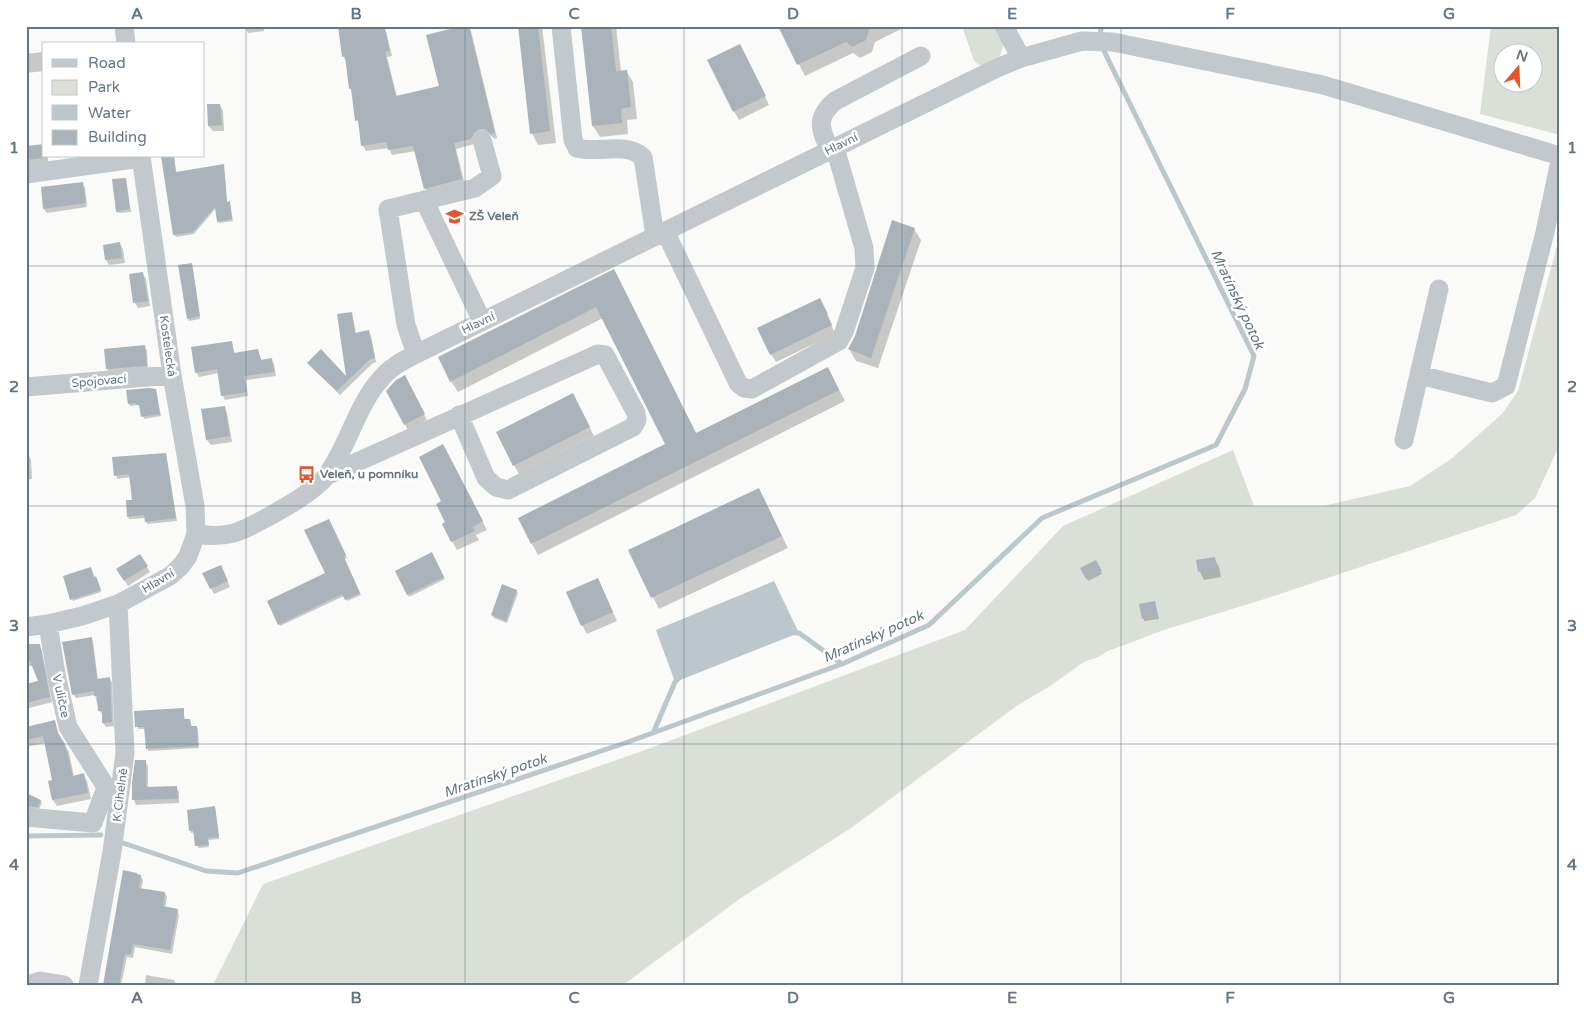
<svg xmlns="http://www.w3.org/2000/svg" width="1586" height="1011" font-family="'Varela Round',sans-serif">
	<rect width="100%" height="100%" fill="#fafaf8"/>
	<path fill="#dadfd7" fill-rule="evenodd" d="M962,26H997L1005,41L998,61L990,64L979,65L974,61Z
		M1491,26H1560V135L1480,114ZM1534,52V82H1504V52Z
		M1560,245V444L1535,498L1516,515L1271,597L1164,630L1108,651L1098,657L1084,662L1050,686L1018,705L851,828L741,898L623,985H213L263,884L645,750L965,630L1063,526L1233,450L1254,506H1323L1410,486L1451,459L1502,414L1518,391L1557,246Z"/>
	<path fill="#bbc7cb" d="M774,581L799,633L675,682L656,630Z"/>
	<path fill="#0003" d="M244,26H264V31L248,33Z
		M383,26L386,31L392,56L387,57L397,97L440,87L468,26L471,31L497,138L495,139L489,134H483L474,144L456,149L465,185L428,194L425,188L416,151L392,155L389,148L366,151L363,146L360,126L357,120L353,94L350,88L347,62L343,56Z
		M519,26H542L556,143L538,145L532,133Z
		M582,26H616L621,71H626L633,82L637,119L627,120L628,134L600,137L593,126Z
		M781,26H907L875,42L872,52L860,58L853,53L805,76L780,27Z
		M43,47L44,71L26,73V54L43,52Z
		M745,54L769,105L739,120L734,111Z
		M220,105L223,111L224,131H213L209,126V106Z
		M26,147L44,156H48V163L29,165L26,161Z
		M174,156L176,173L224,168L227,203L230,205L233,221L219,223L216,208L194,234L176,237L174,234Z
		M126,181L131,212L118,213L117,211Z
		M82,184L85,188L87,207L47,213L44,209Z
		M914,229L921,240L878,368L856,361L849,349Z
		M120,244L123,249L125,263L109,265L106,260Z
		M192,264L200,319L189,321L188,318Z
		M614,271L696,435L834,380L845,401L538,555L532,544L667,444L603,318L458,392L451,381Z
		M143,274L146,279L150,306L138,308L135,303Z
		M824,307L835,334L776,362L771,354Z
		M351,313L353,318L356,334L368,332L371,336L376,362L373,363L340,395L312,368L309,364L348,380Z
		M231,342L235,354L257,350L262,361L271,359L274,364L276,376L246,380L248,396L225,400L223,396L219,373L199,377L196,372Z
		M145,347L147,351L148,369L109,373L107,369Z
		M404,377L427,420L408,430L387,391Z
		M156,390L161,416L144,419L141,407L138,405L130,406L129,404Z
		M577,403L594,436L519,474L514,465Z
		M224,407L227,413L232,442L211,445L207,440Z
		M166,454L177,521L147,524L146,518L129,519L128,516L133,501L131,477L117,479L113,459Z
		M448,454L487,530L476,535L479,540L457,550L452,541L443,502Z
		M26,456H29L31,460L32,479L26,480Z
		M759,490L788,548L659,609L630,551Z
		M328,520L347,558L344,559L361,595L347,601L344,596L280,626L268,601L326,574Z
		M432,554L445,579L409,597L396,571Z
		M140,556L150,572L128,586L118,570Z
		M1214,558L1219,567L1221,577L1204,580L1200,572L1197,561Z
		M1095,561L1102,574L1088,581L1082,568Z
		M223,571L230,587L214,594L204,574Z
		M94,578L97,580L101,592L73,601L72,599Z
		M602,588L617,621L587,634L582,625Z
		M516,591L518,593L507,623L494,618L492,615Z
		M1155,603L1159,619L1144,621L1141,605Z
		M91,639L93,642L98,680L109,678L112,682L114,726L106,727L103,723V714L99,711L95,695L76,698L74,695Z
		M26,645H39L42,651L52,702L26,709V685L40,682L33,666H26Z
		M183,709L185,720H190L192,727H196L198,729L199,748L148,751L146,729H138L136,712Z
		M54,722L61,740L69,752L74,777L83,775L87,781L91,799L57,806L53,800L54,781L46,743L26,747V728Z
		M145,761L148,766V788H176L179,792V803L136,805L134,800V783Z
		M26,800L41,801L42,803L39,809L26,808Z
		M215,808L219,839L208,840L209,847L198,848L195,832L191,833L190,830Z
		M141,876L143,881L141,889L165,893L167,897L165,908L177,910L179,915L172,954L135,947L133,958L127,957L121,985H104Z
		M146,975L174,980L177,985H145Z"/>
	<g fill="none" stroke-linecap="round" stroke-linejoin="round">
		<path stroke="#bbc7cb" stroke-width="5" d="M1099,37L1102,26
			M795,633H799L842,664
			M654,731L675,682L679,678
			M26,836L101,835
			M120,842L206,871L238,873L628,742L842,664L929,625L1042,518L1216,445L1245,389L1254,356L1102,47"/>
	</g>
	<path fill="#aab3b9" d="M338,26H384L390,51L385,52L396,96L439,86L426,35L462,26H469L495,133L491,134L485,129H479L474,133L471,139L454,143L462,179L424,189L413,146L388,150L386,142L361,146L358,120L355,121L351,88L349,89L345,56L342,57Z
		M518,26H538L550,131L530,134Z
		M581,26H611L616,71L627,70L631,107L621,109L622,123L592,126Z
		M778,26H870L866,40L852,47L846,42L797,65Z
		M740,44L766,96L733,112L707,60Z
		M207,104H220L222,125L208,126Z
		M44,144V158L26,160V146Z
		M161,156H174L176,172L224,164L227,202L230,201L232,219L217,222L215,207L193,232L173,235Z
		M126,178L130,209L116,212L112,179Z
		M83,182L86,203L43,209L41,187Z
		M892,220L915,228L871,358L848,349L855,336Z
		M120,242L122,258L105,260L103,245Z
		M192,263L200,316L187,319L178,265Z
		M614,269L696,433L828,367L839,390L531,544L518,518L665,444L596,307L450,382L438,357Z
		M143,272L148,301L133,303L129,274Z
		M820,298L828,314H827L832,325L770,355L757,328Z
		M352,312L355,333L369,330L375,358L370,359L337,391L307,363L321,349L346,376L337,314Z
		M232,341L234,353L258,349L261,360L272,358L274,372L244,376L247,392L221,396L217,369L195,373L191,347Z
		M145,345L147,366L106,369L104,349Z
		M405,375L425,414L404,425L386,391L396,380Z
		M149,388L156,389L160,414L141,417L139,405H136V403L128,404L126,390Z
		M573,393L590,427L513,466L496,432Z
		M225,406L230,436L206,440L201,409Z
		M443,444L483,521L473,527L475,531L451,542L442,524L445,522L436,504L441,501L419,457Z
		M166,453L176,518L145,522L144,515L127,517L126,500H132L129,474L114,476L112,457Z
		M759,488L782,536L651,598L628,550Z
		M329,519L346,555L344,557L360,593L345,600L342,594L278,625L267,601L325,573L304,530Z
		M432,552L444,577L407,595L395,571Z
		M140,554L148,566L124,581L116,569Z
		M1215,557L1217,568L1198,572L1196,560Z
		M1096,560L1102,571L1086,579L1080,568Z
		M221,565L228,581L210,589L202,573Z
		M91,567L94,577L96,576L101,590L70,600L63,576Z
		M598,578L613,612L581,626L566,592Z
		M502,584L517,590L506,621L491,615Z
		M1155,601L1158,617L1142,619L1139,604Z
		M92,637L97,679L110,677L112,722L102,723V711H98L97,696H94V691L72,695L62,642Z
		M26,644H40L50,697L26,703V684L38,681L30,661H26Z
		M184,708V719H190L191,726H197L198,746L146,749L144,727H135L134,711Z
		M55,720L58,733L65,744L73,776L84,773L88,793L52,800L48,781L52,780L43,736L26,740V727Z
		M135,760H146V787L177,786L178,799L132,800V783Z
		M26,793L41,800L38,807L26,806Z
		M215,806L219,837L208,838L209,845L195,846L193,830L189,831L187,810Z
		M123,870L137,873V874L141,875L139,888L165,892L163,906L178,909L174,930L170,950L133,944L131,955L125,954L119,985H103Z"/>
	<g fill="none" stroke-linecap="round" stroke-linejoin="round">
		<path stroke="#c3c8cc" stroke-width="19" d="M124,26L126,44
			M561,26L573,140L577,148C599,154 624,141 643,157L655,236
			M1004,26L1021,58
			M830,150C820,129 815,118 835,101L921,56
			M26,174L141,158
			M424,200L482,321
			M665,231L738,383L744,388L752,389L839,341L844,332L865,268L864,248L835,148
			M416,354L406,325L388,209L475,188L492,176L482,140
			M1419,375L1439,289
			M26,387L172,375
			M1404,440L1419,375L1492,393L1506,386L1545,232L1560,161
			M326,476L598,354L605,355L636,413L637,420L633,427L508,490L496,487L486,478L459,415
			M196,534C229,539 240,532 268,517C286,507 315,491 327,475C348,446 357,406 379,381C389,368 402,361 416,354L995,69L1021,58L1082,41L1113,42L1323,85L1560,156
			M48,624L56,674L68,727L106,787
			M26,627L48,624L82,616L118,604L170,576L181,566L188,556L196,534L195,506L172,375L141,156
			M26,817L93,823L106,787L117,790
			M27,985L40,981L64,985
			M88,985L112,852L125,753L118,604"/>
	</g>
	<path fill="none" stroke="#657683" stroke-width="1" stroke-opacity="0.55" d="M246,26V985M465,26V985M684,26V985M902,26V985M1121,26V985M1340,26V985M26,266H1560M26,506H1560M26,744H1560"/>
	<defs>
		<symbol id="school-bare" viewBox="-9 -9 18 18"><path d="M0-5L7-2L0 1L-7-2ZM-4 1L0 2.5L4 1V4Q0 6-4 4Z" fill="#e4572e" stroke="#fff" stroke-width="2.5" paint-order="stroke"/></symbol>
		<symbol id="bus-bare" viewBox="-9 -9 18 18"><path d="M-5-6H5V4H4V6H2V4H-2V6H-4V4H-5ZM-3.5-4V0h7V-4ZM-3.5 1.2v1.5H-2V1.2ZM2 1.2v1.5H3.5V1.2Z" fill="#e4572e" stroke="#fff" stroke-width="2.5" paint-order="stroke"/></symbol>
	</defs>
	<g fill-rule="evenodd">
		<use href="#school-bare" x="442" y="204" width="25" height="25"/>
		<use href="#bus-bare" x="294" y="462" width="25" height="25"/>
	</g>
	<g text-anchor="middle" stroke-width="5" stroke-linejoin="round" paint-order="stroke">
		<g font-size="12" fill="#657683" stroke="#fff">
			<text transform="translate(841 144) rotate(-26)" y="4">Hlavní</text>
			<text transform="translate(478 323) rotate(-26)" y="4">Hlavní</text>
			<text transform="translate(168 346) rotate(82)" y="4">Kostelecká</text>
			<text transform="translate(99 381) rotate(-5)" y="4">Spojovací</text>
			<text transform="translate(158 581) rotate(-31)" y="4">Hlavní</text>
			<text transform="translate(61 696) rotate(78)" y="4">V uličce</text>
			<text transform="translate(120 795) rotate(-83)" y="4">K Cihelně</text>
		</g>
		<g font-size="12" font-weight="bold" fill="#657683" stroke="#fff" text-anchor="start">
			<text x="469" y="220">ZŠ Veleň</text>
			<text x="320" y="478">Veleň, u pomníku</text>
		</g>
		<g font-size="14" font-style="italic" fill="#60757c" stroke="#fff">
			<text transform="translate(1238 299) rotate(65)" y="5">Mratínský potok</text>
			<text transform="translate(873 636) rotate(-24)" y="5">Mratínský potok</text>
			<text transform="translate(495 775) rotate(-19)" y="5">Mratínský potok</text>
		</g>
	</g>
	<rect width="1586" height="1011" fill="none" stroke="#ffffff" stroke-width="55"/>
	<rect x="42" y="42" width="162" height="115" fill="#ffffff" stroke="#c1c8cd"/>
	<rect x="52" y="59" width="25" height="8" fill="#c3c8cc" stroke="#c1c8cd"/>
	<text x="88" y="68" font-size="15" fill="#657683">Road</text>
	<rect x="52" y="80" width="25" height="15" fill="#dadfd7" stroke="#c1c8cd"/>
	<text x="88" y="92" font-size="15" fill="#657683">Park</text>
	<rect x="52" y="105" width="25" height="15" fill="#bbc7cb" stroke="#c1c8cd"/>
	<text x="88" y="118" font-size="15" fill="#657683">Water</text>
	<rect x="52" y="130" width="25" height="15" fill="#aab3b9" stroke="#c1c8cd"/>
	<text x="88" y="142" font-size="15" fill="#657683">Building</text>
	<g transform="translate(1518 68) rotate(19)"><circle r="24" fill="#ffffff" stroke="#c1c8cd"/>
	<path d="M0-4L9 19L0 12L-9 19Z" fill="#e4572e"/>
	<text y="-8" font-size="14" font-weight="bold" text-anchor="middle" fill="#657683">N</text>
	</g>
	<rect x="28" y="28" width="1530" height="956" fill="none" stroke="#657683" stroke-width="2"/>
	<g font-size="16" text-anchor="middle" font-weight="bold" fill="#657683">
		<text x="137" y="19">A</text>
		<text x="356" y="19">B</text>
		<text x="574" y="19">C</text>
		<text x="793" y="19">D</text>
		<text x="1012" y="19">E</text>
		<text x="1230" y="19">F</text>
		<text x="1449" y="19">G</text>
		<text x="14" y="153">1</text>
		<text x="1572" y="153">1</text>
		<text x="14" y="392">2</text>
		<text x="1572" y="392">2</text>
		<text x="14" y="631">3</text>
		<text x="1572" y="631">3</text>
		<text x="14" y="870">4</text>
		<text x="1572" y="870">4</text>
		<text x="137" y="1003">A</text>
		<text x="356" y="1003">B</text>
		<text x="574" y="1003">C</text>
		<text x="793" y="1003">D</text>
		<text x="1012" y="1003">E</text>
		<text x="1230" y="1003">F</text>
		<text x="1449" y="1003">G</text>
	</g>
</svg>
